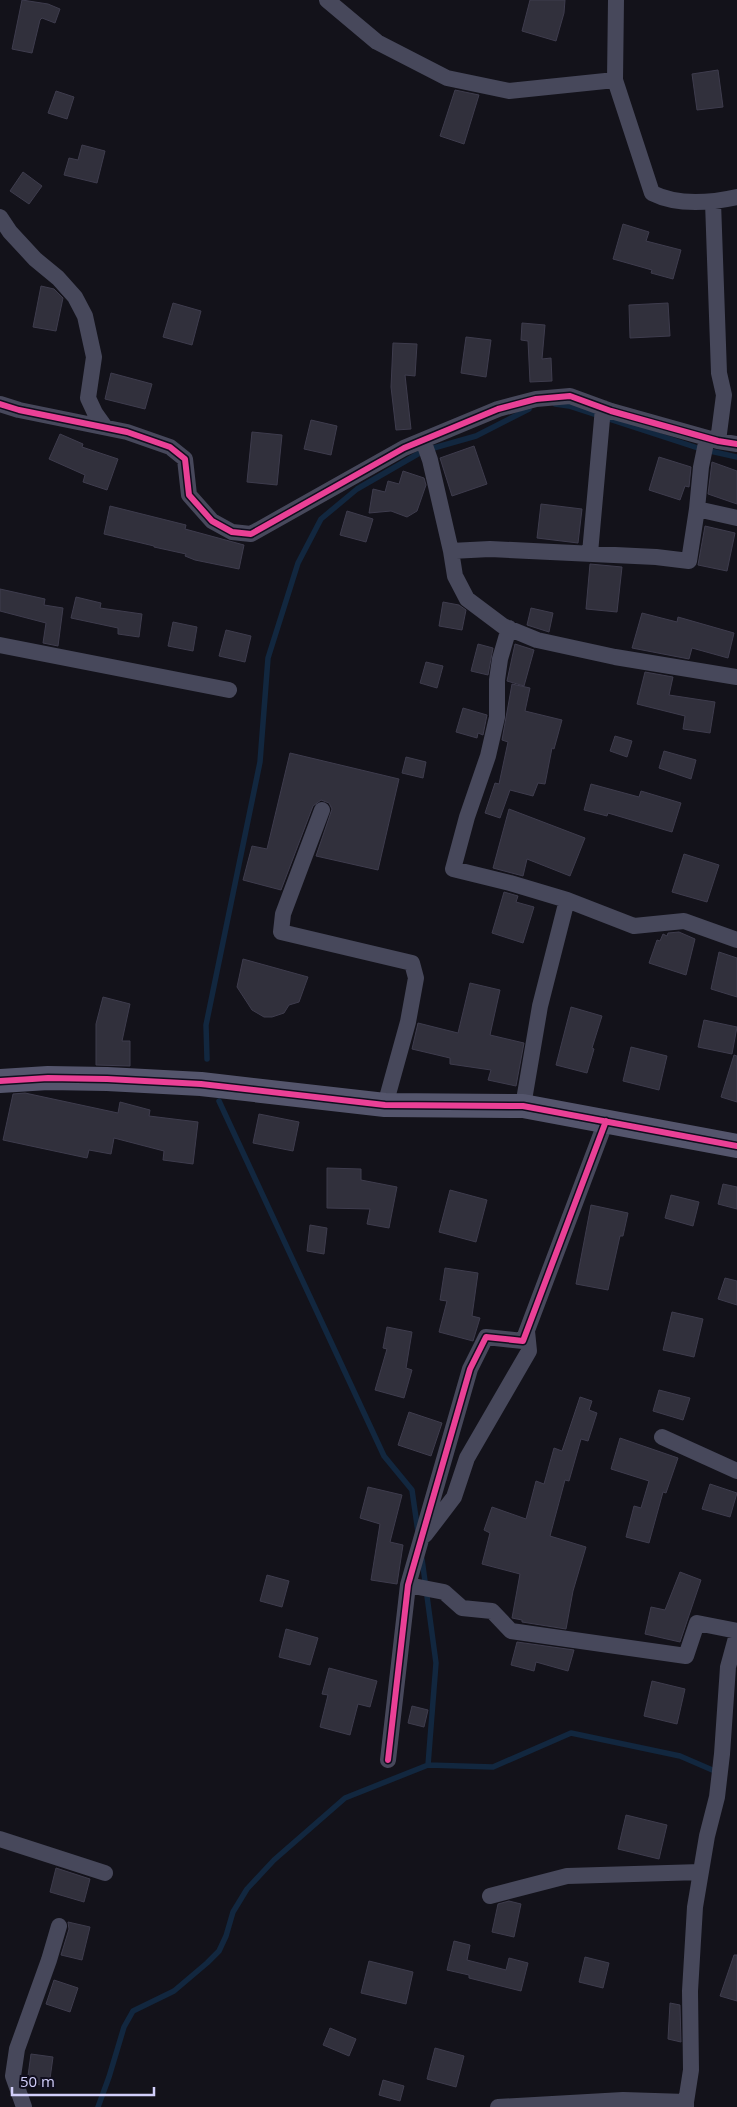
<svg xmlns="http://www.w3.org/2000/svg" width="737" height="2107" font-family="'Open Sans',sans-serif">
	<rect width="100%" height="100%" fill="#13121a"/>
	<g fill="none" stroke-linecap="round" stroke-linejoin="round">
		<path stroke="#12273f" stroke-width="5.5" d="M555,404L569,406L701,449
			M710,451L737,457
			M207,1059L206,1025L260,762L268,658L298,563L321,519L357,489L423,451L476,436L529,409
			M219,1101L384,1456L412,1490L418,1532
			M428,1765L493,1767L571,1733L680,1756L717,1772
			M98,2107L109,2077L124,2027L133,2011L174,1991L207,1963L219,1951L226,1936L233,1912L247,1889L274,1860L345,1798L428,1765L436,1663L422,1559"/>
	</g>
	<path fill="#31303c" stroke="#3e3c4d" d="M22,0L48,4L60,9L55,23L42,18L40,20L32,53L12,49Z
		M530,0H565L564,13L556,41L522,31Z
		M718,70L723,107L697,110L692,74Z
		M455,90L479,95L464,144L440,136Z
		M56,91L74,97L67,119L48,113Z
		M82,145L105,151L97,183L64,175L69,158L78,160Z
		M23,172L42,186L29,204L10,191Z
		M623,224L649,232L646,241L681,250L673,279L651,273L652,270L613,259Z
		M41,286L54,289L63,298L56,331L33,327Z
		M173,303L201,311L192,345L163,337Z
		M668,303L670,336L630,338L629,305Z
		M522,323L545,325L542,359L551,358L552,381L530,382L528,341L521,340Z
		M466,337L491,340L486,377L461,373Z
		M393,343L417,344L415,376L405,375L411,429L396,430L391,387Z
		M111,373L152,384L145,409L105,399Z
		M311,420L337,426L331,455L304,449Z
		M252,432L282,435L277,485L247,482Z
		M60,434L83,444L82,447L118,459L107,490L83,482L85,475L49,459Z
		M474,446L487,484L452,496L440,458Z
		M659,457L691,467L689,487L685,486L680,500L649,490Z
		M712,462L737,471V504L708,494Z
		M403,471L424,478L426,485L417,511L407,517L391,511L369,513L373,489L385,492L388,481L399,484Z
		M541,504L582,509L578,543L537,538Z
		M110,506L186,525L185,529L244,545L239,569L195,560L185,556L186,554L154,547V546L104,534Z
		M347,511L373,519L366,542L340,535Z
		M705,526L735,533L727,571L698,565Z
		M590,564L622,567L617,612L586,609Z
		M0,589L45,599L44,605L63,608L58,646L43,643L46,623L0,611Z
		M76,597L101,603L100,608L142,614L139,637L118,634V628L71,618Z
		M443,602L459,605L466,610L462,630L439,626Z
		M531,608L553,613L549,632L527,625Z
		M642,613L677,622L678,617L734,633L728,658L692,648L689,659L632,648Z
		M173,622L197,627L193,651L168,646Z
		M226,630L251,636L245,662L219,656Z
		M478,644L493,648L488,675L471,671Z
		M515,644L534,650L524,686L507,681Z
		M426,662L443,666L437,688L420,683Z
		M645,672L673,677L669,695L715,702L710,733L683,729L685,716L637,704Z
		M512,684L530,688L525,711L562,720L554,749L552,748L545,784L538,783L533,796L510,790L500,818L485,813L495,783L499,784L508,742L502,740Z
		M463,708L487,715L483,735L478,733L477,738L456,732Z
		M615,736L632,741L627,757L610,751Z
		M664,751L696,760L691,779L659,768Z
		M290,753L399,779L378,870L316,856L332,809L329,803L321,800L313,806L281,890L243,880L252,846L267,849Z
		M406,757L426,762L423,778L402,773Z
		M591,784L639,797L641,791L681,803L672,832L608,813L607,816L584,810Z
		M509,809L585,838L570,876L527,859L523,876L493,868Z
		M684,854L719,865L707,902L672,892Z
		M504,892L518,896L516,902L534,907L523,943L492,933Z
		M679,932L695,939L686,975L649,963L657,940L660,941L663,934L667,936L668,933Z
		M719,952L737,958V997L711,989Z
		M243,959L308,977L299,1002L289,1005L284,1013L272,1017H264L252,1010L237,987Z
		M470,983L500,990L490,1035L524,1043L516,1086L488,1080L491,1070L450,1064V1058L412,1049L418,1023L458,1033Z
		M103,997L130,1004L122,1041H130V1066L96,1065V1024Z
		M571,1007L602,1016L592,1048L594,1049L587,1073L556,1065Z
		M704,1020L737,1027L732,1054L698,1047Z
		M631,1047L667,1056L659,1090L623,1081Z
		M734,1055L737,1056V1102L721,1097Z
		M25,1093L118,1113L120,1102L150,1110L149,1116L198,1122L193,1164L163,1160L164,1151L114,1138L111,1154L89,1150L87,1158L3,1140L13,1094Z
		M259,1114L299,1122L293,1151L253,1143Z
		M327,1168L361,1169V1180L397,1187L389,1228L367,1224L370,1209L327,1208Z
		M723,1184L737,1187V1209L718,1204Z
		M450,1190L487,1200L476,1242L439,1232Z
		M671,1195L699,1202L693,1226L665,1218Z
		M591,1205L628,1213L623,1236H620L608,1290L576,1284Z
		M310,1225L327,1228L324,1254L307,1251Z
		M445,1268L478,1273L472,1316L480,1318L473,1341L439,1332L447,1301L440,1300Z
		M725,1278L737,1281V1305L718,1299Z
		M672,1312L703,1319L694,1357L663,1350Z
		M387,1327L412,1332L406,1368L412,1370L404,1398L375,1390L387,1349L383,1348Z
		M659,1390L690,1398L683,1420L653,1411Z
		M580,1397L592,1401L589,1410L597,1413L588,1441L581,1439L569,1481L565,1480L550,1536L586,1547L573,1591L566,1629L522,1622V1620L512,1618L520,1574L482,1564L490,1533L484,1530L492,1507L526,1519L536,1481L544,1484L554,1448L562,1451Z
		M409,1412L442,1423L431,1456L398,1445Z
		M620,1438L678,1458L666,1493L663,1492L649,1543L626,1537L634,1506L641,1508L649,1481L611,1469Z
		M710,1484L737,1493L730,1517L702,1509Z
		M368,1487L402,1495L390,1542L403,1545L397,1584L371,1580L380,1524L360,1518Z
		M680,1572L701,1580L680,1642L645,1634L651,1607L665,1610Z
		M267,1575L289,1581L282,1607L260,1601Z
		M286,1629L318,1638L310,1665L279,1657Z
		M517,1642L574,1650L568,1671L536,1662L534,1671L511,1665Z
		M329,1668L377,1681L370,1707L358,1704L350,1735L320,1727L328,1695L322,1694Z
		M652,1681L685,1689L677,1724L644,1716Z
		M412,1706L428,1710L424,1727L408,1723Z
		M626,1815L667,1825L659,1859L618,1849Z
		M56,1868L90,1879L84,1902L50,1892Z
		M509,1901L521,1904L514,1937L492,1932L498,1904Z
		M68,1922L90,1927L82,1960L61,1955L69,1929Z
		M454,1941L470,1945L467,1960L506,1970L509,1958L528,1963L521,1991L469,1978V1975L447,1970Z
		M734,1955H737V2001L720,1996Z
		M585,1957L609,1963L603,1988L579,1982Z
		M369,1961L413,1972L406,2004L361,1993Z
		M54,1980L78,1988L70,2012L46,2004Z
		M670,2003L680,2005L681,2042L668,2039Z
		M330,2028L356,2039L349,2056L323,2045Z
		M435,2048L464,2056L456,2087L427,2079Z
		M31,2054L53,2057L49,2086L27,2083Z
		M383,2080L404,2086L400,2101L379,2095Z"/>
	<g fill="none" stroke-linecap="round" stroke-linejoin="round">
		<path stroke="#47485b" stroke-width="16" d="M327,0L377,42L447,78L509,91L615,80
			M616,0L615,80L652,193C678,206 710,203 737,197
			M713,202L719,373L724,395L718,441
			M0,217L10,232L35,259L58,278L75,297L85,316L94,357L88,398L95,413L105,427
			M0,404L19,410L127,432L170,447L185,459L189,495L212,521L232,532L251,534L404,448L498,409L536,399L570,396L611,411L718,441L737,444
			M423,440L430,460L451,551L490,549L656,557L689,561L697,509L737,518
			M697,509L701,467L707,438
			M451,551L455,576L467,599L503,626L537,640L615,657L737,677
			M590,553L603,408
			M509,628L500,659L497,680V717L488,756L467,817L453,869L510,883L567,900L634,926L684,921L737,940
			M0,645L229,690
			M322,810L283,914L281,932L412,963L416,978L408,1022L385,1105
			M523,1106L540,1006L567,900
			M662,1437L737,1471
			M425,1535L454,1497L467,1458L529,1351L527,1331
			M408,1585L444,1592L462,1608L492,1611L511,1631L686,1656L697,1623L737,1631
			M388,1760L408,1585L470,1369L486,1337L523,1341L606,1121
			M0,1839L105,1873
			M490,1896L567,1876L701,1872
			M686,2102L691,2070L690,1991L695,1907L707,1836L717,1797L722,1754L728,1667L737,1634
			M24,2107L13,2076L17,2049L49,1960L59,1926
			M498,2107L623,2100L686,2102V2107"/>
		<path stroke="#54556c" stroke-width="24" d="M0,1081L48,1078L107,1079L201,1084L385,1105L523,1106L737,1146"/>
		<defs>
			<path id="cycleway" d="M0,404L19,410L127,432L170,447L185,459L189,495L212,521L232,532L251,534L404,448L498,409L536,399L570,396L611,411L718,441L737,444
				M0,1081L48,1078L107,1079L201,1084L385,1105L523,1106L737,1146
				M388,1760L408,1585L470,1369L486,1337L523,1341L606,1121"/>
		</defs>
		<use href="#cycleway" stroke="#100e1e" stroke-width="9"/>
		<use href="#cycleway" stroke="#ea4096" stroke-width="6"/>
	</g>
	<path d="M12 2087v8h142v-8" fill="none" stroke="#d2cffb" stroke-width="2.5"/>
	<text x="20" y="2087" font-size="15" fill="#d2cffb" stroke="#100e1e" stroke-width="4" paint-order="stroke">50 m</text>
</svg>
